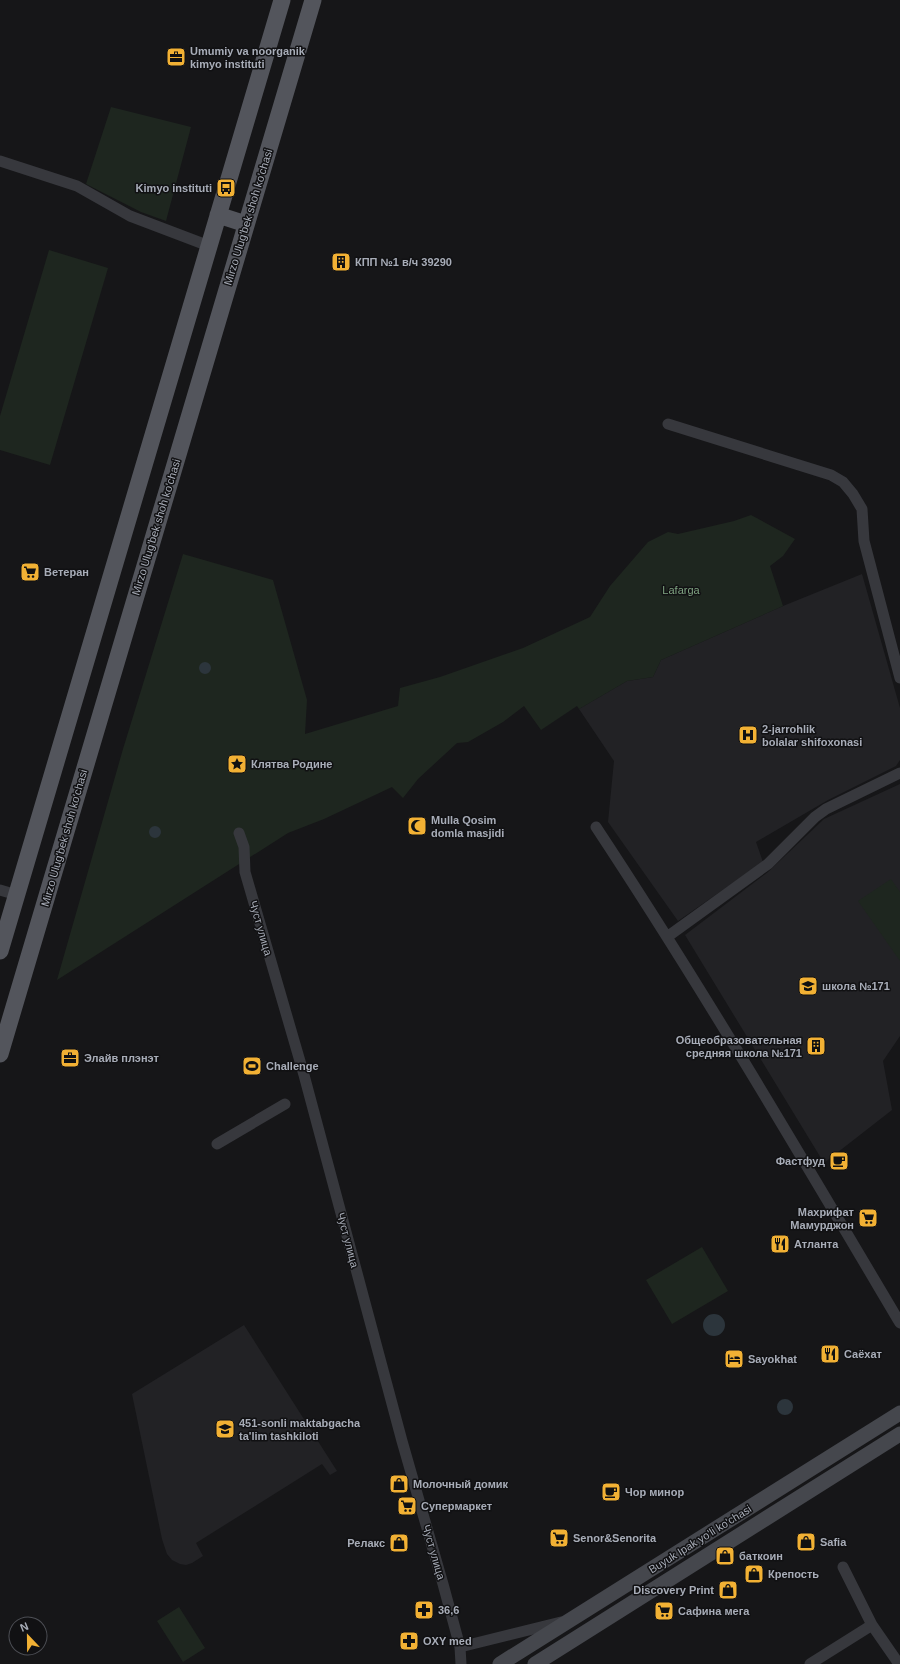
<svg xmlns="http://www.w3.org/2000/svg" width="900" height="1664" font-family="Arial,sans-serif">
	<rect width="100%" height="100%" fill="#161618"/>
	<path fill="#222225" d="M862,574L900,708V760L896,766L828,800L756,842L763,862L678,921L608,822L614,761L579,709L627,681L653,677L661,660L783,606Z
		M900,784V1036L883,1061L892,1110L824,1163L685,935L768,872L824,819Z
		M244,1325L337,1471L330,1475L322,1464L196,1543L203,1556L192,1563L186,1565L180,1564L172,1560L167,1554L162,1539L132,1394Z"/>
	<path fill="#1e261f" d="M111,107L191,127L166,221L141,212L86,184Z
		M49,250L108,268L50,465L0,450V416Z
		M751,515L795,539L783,556L770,566L783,606L661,660L653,677L627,681L579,709L577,706L541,730L524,706L503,722L468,742L457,743L418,779L403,798L392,787L324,819L288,833L57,980L123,749L183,554L273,580L307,700L305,734L398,706L400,688L440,677L523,648L590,617L610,586L648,542L668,532L678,534L734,521Z
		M891,879L900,892V961L858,901Z
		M702,1247L728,1291L672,1324L646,1280Z
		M179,1607L205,1648L183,1662L157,1621Z"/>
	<path fill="#2c353c" d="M199 668a6 6 0 1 1 12 0a6 6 0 1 1-12 0Z
		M149 832a6 6 0 1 1 12 0a6 6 0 1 1-12 0Z
		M703 1325a11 11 0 1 1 22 0a11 11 0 1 1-22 0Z
		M777 1407a8 8 0 1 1 16 0a8 8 0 1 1-16 0Z"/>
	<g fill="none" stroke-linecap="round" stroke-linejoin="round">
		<path stroke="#37383d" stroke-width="11" d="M0,161L77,186L130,216L209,246
			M668,424L831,475L843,482L853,494L862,509L864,541L900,678
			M596,827C703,989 801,1156 900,1323
			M239,833L244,847L245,872L304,1075L402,1441L443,1584L460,1647L461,1664
			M0,890L17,895
			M667,937L768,864L815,817L826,809L900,773
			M217,1144L285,1104
			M843,1567L872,1625L899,1664
			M460,1647L561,1622
			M810,1664L872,1625"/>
		<path stroke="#45474d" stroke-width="15" d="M500,1664L900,1413
			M535,1664L900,1434"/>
		<path stroke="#53555c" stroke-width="17" d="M218,215L246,224
			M0,951L282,0
			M0,1054L313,0"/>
	</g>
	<defs>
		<symbol id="office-square" viewBox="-11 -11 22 22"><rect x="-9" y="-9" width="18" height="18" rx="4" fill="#f2b134" stroke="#111113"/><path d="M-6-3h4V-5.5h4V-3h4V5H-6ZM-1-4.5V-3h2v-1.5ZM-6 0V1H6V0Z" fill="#111"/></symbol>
		<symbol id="bus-square" viewBox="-11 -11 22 22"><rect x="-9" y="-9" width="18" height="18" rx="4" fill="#f2b134" stroke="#111113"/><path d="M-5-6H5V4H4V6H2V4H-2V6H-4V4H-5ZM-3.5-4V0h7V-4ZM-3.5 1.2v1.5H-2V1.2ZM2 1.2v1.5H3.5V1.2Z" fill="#111"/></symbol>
		<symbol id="building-square" viewBox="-11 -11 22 22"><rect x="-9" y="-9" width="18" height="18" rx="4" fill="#f2b134" stroke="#111113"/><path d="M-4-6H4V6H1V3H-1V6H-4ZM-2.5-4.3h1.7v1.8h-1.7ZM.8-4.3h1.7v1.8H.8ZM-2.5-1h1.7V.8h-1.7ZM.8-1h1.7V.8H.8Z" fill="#111"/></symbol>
		<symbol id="supermarket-square" viewBox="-11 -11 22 22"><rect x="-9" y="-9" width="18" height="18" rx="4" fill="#f2b134" stroke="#111113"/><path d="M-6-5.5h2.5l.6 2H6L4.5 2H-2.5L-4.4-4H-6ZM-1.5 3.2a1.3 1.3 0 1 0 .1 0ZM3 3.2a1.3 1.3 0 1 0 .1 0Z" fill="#111"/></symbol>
		<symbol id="hospital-square" viewBox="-11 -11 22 22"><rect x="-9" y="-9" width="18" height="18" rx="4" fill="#f2b134" stroke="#111113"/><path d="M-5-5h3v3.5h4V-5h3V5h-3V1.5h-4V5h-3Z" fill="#111"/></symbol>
		<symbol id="sight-square" viewBox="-11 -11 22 22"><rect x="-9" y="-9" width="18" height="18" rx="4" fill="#f2b134" stroke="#111113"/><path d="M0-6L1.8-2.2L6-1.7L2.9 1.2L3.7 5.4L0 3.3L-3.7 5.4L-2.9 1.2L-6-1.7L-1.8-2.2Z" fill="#111"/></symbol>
		<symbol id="mosque-square" viewBox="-11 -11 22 22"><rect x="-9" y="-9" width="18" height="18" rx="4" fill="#f2b134" stroke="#111113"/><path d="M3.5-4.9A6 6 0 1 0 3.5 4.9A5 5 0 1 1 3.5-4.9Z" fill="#111"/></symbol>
		<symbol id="school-square" viewBox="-11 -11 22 22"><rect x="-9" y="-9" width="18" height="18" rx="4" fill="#f2b134" stroke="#111113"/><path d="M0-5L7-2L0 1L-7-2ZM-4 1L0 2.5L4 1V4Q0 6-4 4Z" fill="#111"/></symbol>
		<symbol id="stadium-square" viewBox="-11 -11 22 22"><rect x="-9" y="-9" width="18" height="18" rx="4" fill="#f2b134" stroke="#111113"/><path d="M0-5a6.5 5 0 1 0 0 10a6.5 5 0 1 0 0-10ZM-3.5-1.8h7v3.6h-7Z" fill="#111"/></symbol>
		<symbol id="cafe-square" viewBox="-11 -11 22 22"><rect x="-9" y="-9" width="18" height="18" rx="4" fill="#f2b134" stroke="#111113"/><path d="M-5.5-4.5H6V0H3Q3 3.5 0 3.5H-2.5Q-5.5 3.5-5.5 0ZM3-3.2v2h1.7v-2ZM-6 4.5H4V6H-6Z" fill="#111"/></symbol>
		<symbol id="restaurant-square" viewBox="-11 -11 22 22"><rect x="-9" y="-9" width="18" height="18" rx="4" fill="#f2b134" stroke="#111113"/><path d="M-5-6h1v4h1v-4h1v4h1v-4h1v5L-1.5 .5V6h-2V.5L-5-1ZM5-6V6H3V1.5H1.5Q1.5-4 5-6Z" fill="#111"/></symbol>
		<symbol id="hotel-square" viewBox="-11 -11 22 22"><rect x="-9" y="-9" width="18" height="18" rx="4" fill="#f2b134" stroke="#111113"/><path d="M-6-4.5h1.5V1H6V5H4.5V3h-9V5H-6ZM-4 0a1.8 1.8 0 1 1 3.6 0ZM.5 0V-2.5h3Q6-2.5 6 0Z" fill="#111"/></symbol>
		<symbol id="shop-square" viewBox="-11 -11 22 22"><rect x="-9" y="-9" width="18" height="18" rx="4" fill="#f2b134" stroke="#111113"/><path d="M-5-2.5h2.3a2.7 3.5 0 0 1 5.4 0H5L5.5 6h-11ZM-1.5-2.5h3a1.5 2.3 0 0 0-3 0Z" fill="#111"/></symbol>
		<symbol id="pharmacy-square" viewBox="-11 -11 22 22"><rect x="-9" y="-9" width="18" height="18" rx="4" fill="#f2b134" stroke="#111113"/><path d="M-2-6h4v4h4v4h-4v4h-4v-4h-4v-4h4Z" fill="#111"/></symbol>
	</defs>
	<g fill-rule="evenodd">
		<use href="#office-square" x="165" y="46" width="22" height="22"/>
		<use href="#bus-square" x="215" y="177" width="22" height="22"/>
		<use href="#building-square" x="330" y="251" width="22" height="22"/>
		<use href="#supermarket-square" x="19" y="561" width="22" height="22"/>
		<use href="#hospital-square" x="737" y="724" width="22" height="22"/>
		<use href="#sight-square" x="226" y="753" width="22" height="22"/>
		<use href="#mosque-square" x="406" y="815" width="22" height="22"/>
		<use href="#school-square" x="797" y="975" width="22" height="22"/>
		<use href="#building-square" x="805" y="1035" width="22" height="22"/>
		<use href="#office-square" x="59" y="1047" width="22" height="22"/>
		<use href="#stadium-square" x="241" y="1055" width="22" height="22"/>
		<use href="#cafe-square" x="828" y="1150" width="22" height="22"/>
		<use href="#supermarket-square" x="857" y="1207" width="22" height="22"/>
		<use href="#restaurant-square" x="769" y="1233" width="22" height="22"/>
		<use href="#restaurant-square" x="819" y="1343" width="22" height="22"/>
		<use href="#hotel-square" x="723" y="1348" width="22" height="22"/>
		<use href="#school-square" x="214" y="1418" width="22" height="22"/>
		<use href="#shop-square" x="388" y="1473" width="22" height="22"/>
		<use href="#cafe-square" x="600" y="1481" width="22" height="22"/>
		<use href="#supermarket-square" x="396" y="1495" width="22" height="22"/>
		<use href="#supermarket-square" x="548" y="1527" width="22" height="22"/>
		<use href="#shop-square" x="795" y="1531" width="22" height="22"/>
		<use href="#shop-square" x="388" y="1532" width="22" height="22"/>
		<use href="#shop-square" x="714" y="1545" width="22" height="22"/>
		<use href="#shop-square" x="743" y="1563" width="22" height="22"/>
		<use href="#shop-square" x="717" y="1579" width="22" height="22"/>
		<use href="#pharmacy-square" x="413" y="1599" width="22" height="22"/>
		<use href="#supermarket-square" x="653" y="1600" width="22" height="22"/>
		<use href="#pharmacy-square" x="398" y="1630" width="22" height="22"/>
	</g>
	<g text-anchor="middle" stroke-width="3" stroke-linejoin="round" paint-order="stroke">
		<g font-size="11" font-weight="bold" fill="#a8adb8" stroke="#111113" text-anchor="start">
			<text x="190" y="55">Umumiy va noorganik<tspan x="190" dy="13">kimyo instituti</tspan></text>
			<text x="212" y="192" text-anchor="end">Kimyo instituti</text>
			<text x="355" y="266">КПП №1 в/ч 39290</text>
			<text x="44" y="576">Ветеран</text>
			<text x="762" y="733">2-jarrohlik<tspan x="762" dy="13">bolalar shifoxonasi</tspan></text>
			<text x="251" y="768">Клятва Родине</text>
			<text x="431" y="824">Mulla Qosim<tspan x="431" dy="13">domla masjidi</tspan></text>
			<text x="822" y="990">школа №171</text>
			<text x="802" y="1044" text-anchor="end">Общеобразовательная<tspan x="802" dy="13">средняя школа №171</tspan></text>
			<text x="84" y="1062">Элайв плэнэт</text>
			<text x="266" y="1070">Challenge</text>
			<text x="825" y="1165" text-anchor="end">Фастфуд</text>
			<text x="854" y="1216" text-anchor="end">Махрифат<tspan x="854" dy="13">Мамурджон</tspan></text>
			<text x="794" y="1248">Атланта</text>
			<text x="844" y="1358">Саёхат</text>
			<text x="748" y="1363">Sayokhat</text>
			<text x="239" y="1427">451-sonli maktabgacha<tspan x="239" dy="13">ta'lim tashkiloti</tspan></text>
			<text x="413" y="1488">Молочный домик</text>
			<text x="625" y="1496">Чор минор</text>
			<text x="421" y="1510">Супермаркет</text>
			<text x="573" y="1542">Senor&amp;Senorita</text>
			<text x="820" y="1546">Safia</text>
			<text x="385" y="1547" text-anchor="end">Релакс</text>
			<text x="739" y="1560">баткоин</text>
			<text x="768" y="1578">Крепость</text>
			<text x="714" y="1594" text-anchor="end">Discovery Print</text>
			<text x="438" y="1614">36,6</text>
			<text x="678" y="1615">Сафина мега</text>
			<text x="423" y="1645">OXY med</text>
		</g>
		<g font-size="11" fill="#a8adb8" stroke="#111113">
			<text transform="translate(248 217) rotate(-73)" y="4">Mirzo Ulug'bek shoh ko'chasi</text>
			<text transform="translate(156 527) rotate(-73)" y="4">Mirzo Ulug'bek shoh ko'chasi</text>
			<text transform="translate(64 838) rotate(-74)" y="4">Mirzo Ulug'bek shoh ko'chasi</text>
			<text transform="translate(261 928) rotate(74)" y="4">Чуст улица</text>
			<text transform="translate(348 1240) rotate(75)" y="4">Чуст улица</text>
			<text transform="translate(700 1539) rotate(-32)" y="4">Buyuk Ipak yo'li ko'chasi</text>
			<text transform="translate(434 1552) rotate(74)" y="4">Чуст улица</text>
		</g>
		<g font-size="11" fill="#7fa381" stroke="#111113">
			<text x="681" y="594">Lafarga</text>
		</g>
	</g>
	<g transform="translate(28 1636) rotate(338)"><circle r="19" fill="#111113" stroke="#4d4f55"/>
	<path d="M0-3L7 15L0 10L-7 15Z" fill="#f2b134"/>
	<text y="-6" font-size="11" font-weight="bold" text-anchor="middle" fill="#a8adb8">N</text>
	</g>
</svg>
